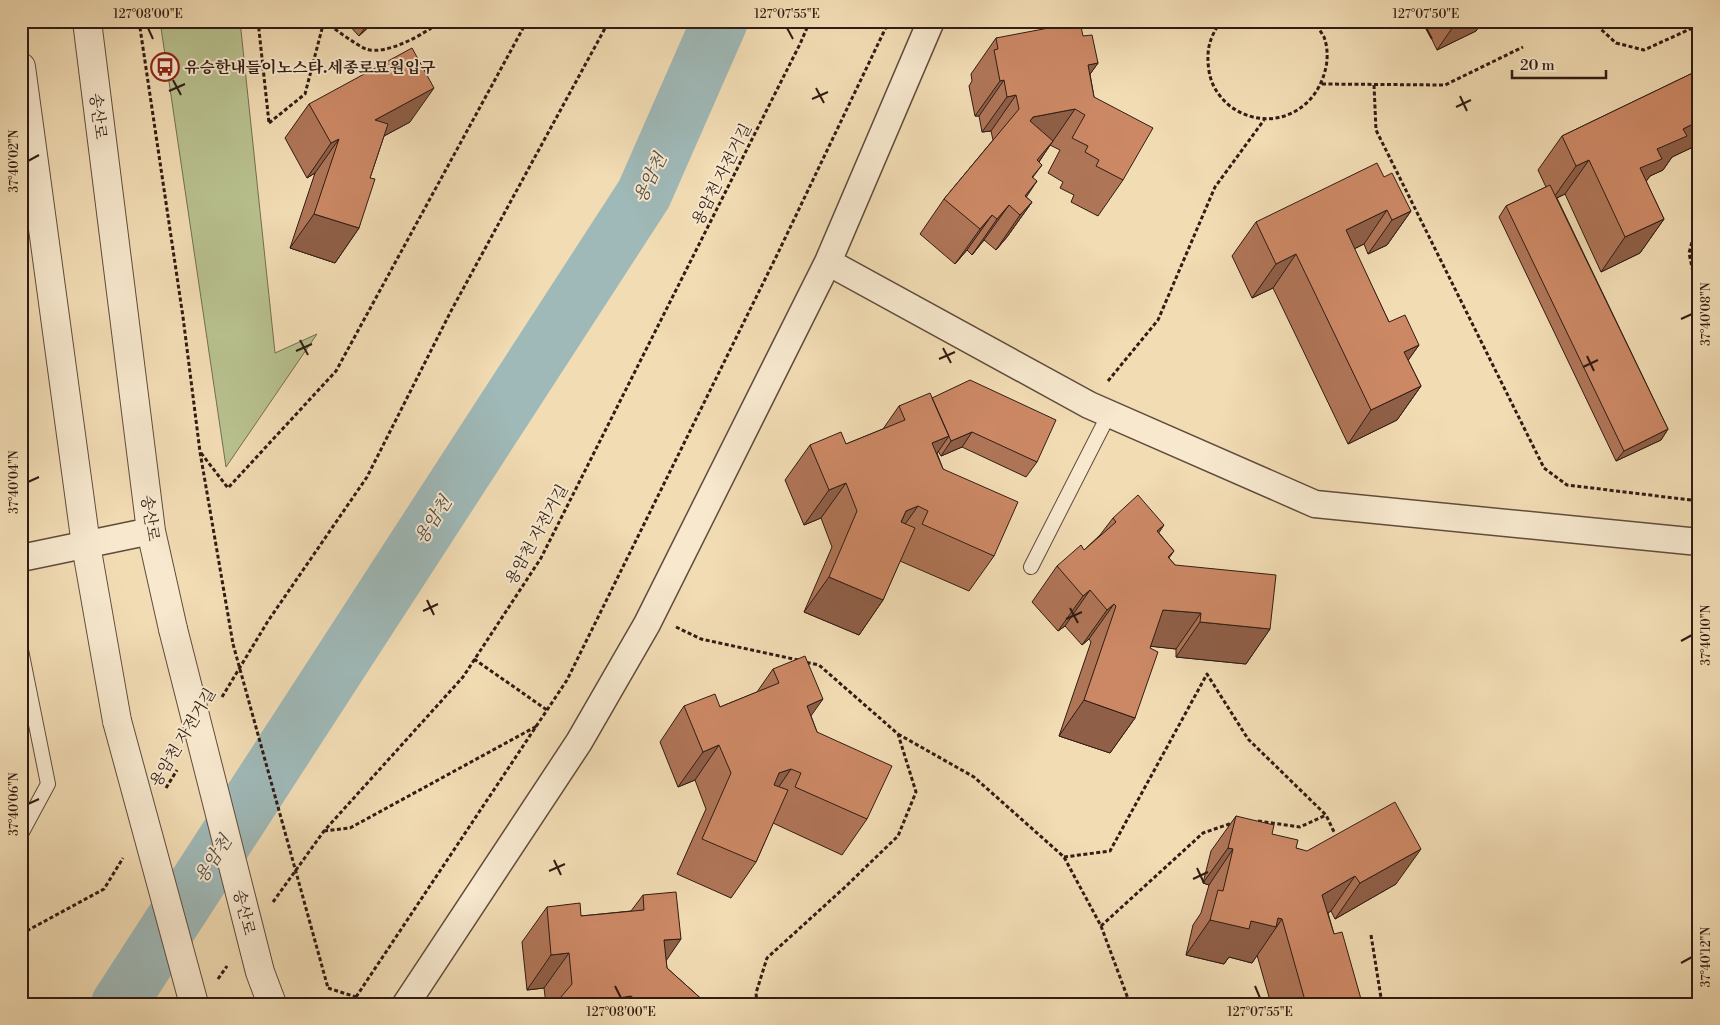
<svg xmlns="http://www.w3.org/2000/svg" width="1720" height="1025" font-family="'Libre Bodoni','Noto Serif KR',serif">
	<rect width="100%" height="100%" fill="#f2dcb4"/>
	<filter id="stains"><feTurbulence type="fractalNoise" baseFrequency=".004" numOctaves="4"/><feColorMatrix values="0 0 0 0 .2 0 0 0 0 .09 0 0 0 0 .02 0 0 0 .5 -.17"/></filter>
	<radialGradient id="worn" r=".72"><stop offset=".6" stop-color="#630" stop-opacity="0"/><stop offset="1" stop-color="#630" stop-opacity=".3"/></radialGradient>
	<path fill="#b8c18f" stroke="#746e52" d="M160,21H240L275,353L317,334L226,467Z"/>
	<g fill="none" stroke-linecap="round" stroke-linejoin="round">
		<path stroke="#9fb9b8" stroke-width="56" d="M119,1004L644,194L720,21"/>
		<defs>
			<path id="service" d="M1031,567L1109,414
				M21,650L48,784L21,834"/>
			<path id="minor" d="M828,262L1089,405L1315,504L1699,542
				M21,558L151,531
				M406,1004L579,742L647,624L828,262L931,21"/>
			<path id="tertiary" d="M87,21L151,531L173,629
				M21,67L86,545L117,721"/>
		</defs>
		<use href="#service" stroke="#604c3c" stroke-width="16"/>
		<use href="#minor" stroke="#604c3c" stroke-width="29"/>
		<use href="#tertiary" stroke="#604c3c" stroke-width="30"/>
		<path stroke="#301c14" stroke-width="3" stroke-dasharray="4 2.5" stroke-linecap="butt" d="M139,21L183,317L200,452L233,644
			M258,21L269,123
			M1221,21C1209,38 1206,51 1209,71C1211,85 1219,97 1230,106C1266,133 1314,115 1325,71C1328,61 1328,47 1324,37C1321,32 1317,26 1314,21
			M1592,21L1616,43L1644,50L1699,25
			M324,22C336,29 354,44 366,49C385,56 426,34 440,21
			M1322,84L1445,85L1523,47
			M1374,85L1376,130L1544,468L1567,485L1699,501
			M269,123L305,94L324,21
			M1699,225L1696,227L1689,253L1699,301
			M1108,381L1158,320L1215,187L1264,120
			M201,453L228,488L336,371L527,21
			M676,627L701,639L798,660
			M474,659L547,710
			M222,697L268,621L367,477L451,311L609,21
			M898,734L974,777L1064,857L1101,926L1130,1004
			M166,788L177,770
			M1258,821L1300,827L1326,815
			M324,831L350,828L537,726
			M1064,857L1110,851L1207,674L1248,739L1326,815L1335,834
			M273,902L324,831L463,677L541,558L800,44L810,21
			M1101,926L1203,833L1235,822
			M21,934L104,889L123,858
			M1371,935L1382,1004
			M218,979L227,966
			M328,988L356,997L358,1004
			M356,997L567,680L777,255L889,21
			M757,1004L756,993L767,958L844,888L898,836L916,792L898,734L819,665L804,662"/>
		<use href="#service" stroke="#f7e8ce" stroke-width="14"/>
		<use href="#minor" stroke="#f7e8ce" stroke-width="26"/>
		<use href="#tertiary" stroke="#f7e8ce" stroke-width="28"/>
		<defs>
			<path id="tertiary-bridge" d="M173,629L260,972L272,1004
				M117,721L194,1004"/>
		</defs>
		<use href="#tertiary-bridge" stroke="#604c3c" stroke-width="30" stroke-linecap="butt"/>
		<path stroke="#301c14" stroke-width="3" stroke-dasharray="4 2.5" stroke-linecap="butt" d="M233,644L328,988"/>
		<use href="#tertiary-bridge" stroke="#f7e8ce" stroke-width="28"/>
	</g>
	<path fill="#af7557" stroke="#301c14" d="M345,21H375L359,36Z
		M1423,21H1483L1476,31L1437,50Z
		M1083,36L1098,63L1090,74L1094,97L1123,180L1098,216L1071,202L1074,195L1060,188L1063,182L1048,173L1060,150L1050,145L1039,162L1042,165L1033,177L1026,197L1032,202L1007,237L996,250L984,240L972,255L967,250L955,264L920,234L944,199L993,140L991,131L982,132L979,116H975L969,86L972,81L971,74L996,38Z
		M1699,70V152L1694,154L1691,148L1672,157L1663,170L1650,176L1646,181L1664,219L1640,253L1601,272L1565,194L1557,198L1668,429L1661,440L1616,461L1499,217L1506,206L1546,187L1538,170L1562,136Z
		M309,104L410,122L384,136L370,178L359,228L335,263L290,248L315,173L307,178L285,138Z
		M1384,177L1411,211L1387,245L1368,254L1364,244L1354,249L1389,322L1419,345L1408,360L1421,386L1397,420L1348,444L1273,288L1252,298L1232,256L1256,222Z
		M932,398L1037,462L1026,477L962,447L941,456L938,451L937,453L943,469L994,556L969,591L900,561L883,600L859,635L804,612L832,547L821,518L804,525L785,480L810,445L846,444L883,429L899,406Z
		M1113,518L1159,533L1174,551L1169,558L1175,565L1270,629L1246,664L1176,657V649L1150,646L1135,718L1110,753L1059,736L1091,642L1089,639L1082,645L1065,626L1058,631L1032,602L1057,566L1084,550L1100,535Z
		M773,669L811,716L817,732L867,819L842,855L773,823L756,862L731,898L677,874L706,809L695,780L678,787L660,742L684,706L720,707L757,692Z
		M1236,816L1272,834L1296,848L1396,884L1335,919L1331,911L1328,913L1334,934L1358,1004H1271L1257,955L1252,963L1229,957L1224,964L1186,955L1193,925L1201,913L1209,885L1203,883L1211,851Z
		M643,895L666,961L667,968L707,1004H546L544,988L527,990L522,942L547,907L581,916L631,911Z"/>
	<path fill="#8f5f47" stroke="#301c14" d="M370,21H375L359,36Z
		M1457,21H1483L1476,31L1437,50Z
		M1098,63L1073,98L1088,65Z
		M1004,80L979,116H975L1000,81Z
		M434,88L410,122L351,154L375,120Z
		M1016,95L991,131L982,132L1007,97Z
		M1075,109L1029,176L1008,152L1033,117Z
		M1699,121V136L1691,148L1672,157L1663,170L1650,176L1638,193L1640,168L1657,149L1683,129Z
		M339,139L315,173L307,178L331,143Z
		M1699,148V152L1694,154Z
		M1589,160L1565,194L1552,200L1576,166Z
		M1037,181L1017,211L1025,196Z
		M1032,202L1007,237L996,250L1020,215Z
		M1009,205L984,240L972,255L997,219Z
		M1387,210L1364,244L1322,264L1346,230Z
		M1411,211L1387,245L1368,254L1392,220Z
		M314,214L359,228L335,263L290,248Z
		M992,215L967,250L955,264L980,229Z
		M1664,219L1640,253L1601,272L1625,237Z
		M1296,254L1273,288L1252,298L1276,264Z
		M1419,345L1395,379L1404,352Z
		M1421,386L1397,420L1348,444L1371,410Z
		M1668,429L1661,440L1616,461L1624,451Z
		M972,432L962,447L941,456L951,441Z
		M949,436L924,472L932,443Z
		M846,483L821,518L804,525L829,490Z
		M918,506L893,541L906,511Z
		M1164,525L1140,561L1157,531Z
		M829,577L883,600L859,635L804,612Z
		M1090,590L1065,626L1058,631L1083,596Z
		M1114,604L1089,639L1082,645L1107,610Z
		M1163,610L1201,613L1176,649L1138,645Z
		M1200,622L1270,629L1246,664L1176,657Z
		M823,699L798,734L807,706Z
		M1084,700L1135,718L1110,753L1059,736Z
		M719,745L695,780L678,787L703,752Z
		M791,769L767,804L755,809L779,773Z
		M1228,848L1233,849L1209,885L1203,883Z
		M1421,849L1396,884L1335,919L1360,883Z
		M1355,876L1331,911L1298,930L1322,895Z
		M1278,918L1282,919L1252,963L1229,957L1224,964L1186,955L1210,920L1251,921Z
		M681,939L657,974L664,940Z
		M569,953L544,988L527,990L551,955Z
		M631,996L626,1004H613L619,998Z
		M1361,999L1358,1004H1346Z"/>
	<path fill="#cc8865" stroke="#301c14" d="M1080,22L1083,36L1092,35L1098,63L1088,65L1094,97L1153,128L1123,180L1096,166L1099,160L1085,152L1088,146L1072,138L1085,115L1075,109L1033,117L1030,121L1053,141L1037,160L1042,165L1032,177L1037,181L1025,196L1032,202L1020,215L1009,205L997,219L992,215L980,229L944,199L1019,109L1016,95L1007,97L1004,80L1000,81L994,50L998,49L996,38Z
		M412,48L434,88L375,120L388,124L370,178L375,179L359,228L314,214L339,139L331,143L309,104Z
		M1699,70V121L1683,129L1687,136L1657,149L1662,159L1640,168L1664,219L1625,237L1589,160L1576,166L1562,136Z
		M1377,163L1384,177L1392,173L1411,211L1392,220L1387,210L1346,230L1389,322L1405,315L1419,345L1404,352L1421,386L1371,410L1296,254L1276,264L1256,222Z
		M1550,185L1668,429L1624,451L1506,206Z
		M970,380L1056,420L1037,462L972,432L951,441L932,398Z
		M930,393L949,436L932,443L943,469L1018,502L994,556L922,524L928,511L918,506L906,511L901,522L915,528L883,600L829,577L857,511L846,483L829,490L810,445L841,432L846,444L905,420L899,406Z
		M1138,495L1164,525L1157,531L1174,551L1168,557L1175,565L1276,575L1270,629L1200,622L1201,613L1163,610L1150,648L1158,652L1135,718L1084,700L1116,606L1114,604L1107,610L1090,590L1083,596L1057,566L1081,545L1084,550L1116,522L1113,518Z
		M805,656L823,699L807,706L817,732L892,766L867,819L795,787L801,773L791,769L779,773L774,785L788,790L756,862L702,839L731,773L719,745L703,752L684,706L715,694L720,707L779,683L773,669Z
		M1395,802L1421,849L1360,883L1355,876L1322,895L1334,934L1342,932L1361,999L1346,1004H1306L1282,919L1278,918L1276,927L1251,921L1249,929L1210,920L1218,890L1223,891L1233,849L1228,848L1236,816L1274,825L1272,834L1298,840L1296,848L1307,851Z
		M676,892L681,939L664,940L667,968L707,1004H640L631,996L619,998L613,1004H555L572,984L569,953L551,955L547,907L580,903L581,916L644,910L643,895Z"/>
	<path fill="none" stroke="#301c14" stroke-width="2" d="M148,28L153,39M787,28L793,39M1426,28L1432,39M173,80L181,95M816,88L824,103M169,91L185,84M1460,96L1467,111M812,99L828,92M1456,107L1471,100M28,161L39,155M1681,319L1692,314M300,340L308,355M943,348L951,363M296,351L312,344M1587,356L1594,371M939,359L955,352M1583,367L1598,360M28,482L39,477M427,600L434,615M1070,608L1078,623M423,611L438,604M1066,619L1082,612M1681,641L1692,635M28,804L39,799M554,860L561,875M1197,868L1204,883M549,871L565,864M1193,879L1208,872M1681,963L1692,957M615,986L621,998M1255,986L1260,998"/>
	<defs>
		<symbol id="bus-ring" viewBox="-11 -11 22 22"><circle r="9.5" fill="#f7e8ce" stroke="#8f2418" stroke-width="1.5"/><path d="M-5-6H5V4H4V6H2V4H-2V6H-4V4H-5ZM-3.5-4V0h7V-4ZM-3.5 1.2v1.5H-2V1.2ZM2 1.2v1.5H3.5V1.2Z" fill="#8f2418"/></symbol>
	</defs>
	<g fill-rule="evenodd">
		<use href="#bus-ring" x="149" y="51" width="32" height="32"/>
	</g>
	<g text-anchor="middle" stroke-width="4" stroke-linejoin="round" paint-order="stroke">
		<g font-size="16" font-weight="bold" fill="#301c14" stroke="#f7e8ce" text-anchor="start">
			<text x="184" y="73">유승한내들이노스타.세종로묘원입구</text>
		</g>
		<g font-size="16" fill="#301c14" stroke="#f7e8ce">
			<text transform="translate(99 116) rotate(83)" y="6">송산로</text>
			<text transform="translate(721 174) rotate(-63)" y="6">용암천 자전거길</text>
			<text transform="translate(151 518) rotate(81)" y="6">송산로</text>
			<text transform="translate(536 534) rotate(-61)" y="6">용암천 자전거길</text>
			<text transform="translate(182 737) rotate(-59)" y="6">용암천 자전거길</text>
			<text transform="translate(245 912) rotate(76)" y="6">송산로</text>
		</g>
		<g font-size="18" font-style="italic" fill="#514b45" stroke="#f7e8ce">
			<text transform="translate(650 178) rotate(-64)" y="6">용암천</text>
			<text transform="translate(433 520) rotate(-57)" y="6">용암천</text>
			<text transform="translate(213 859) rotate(-57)" y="6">용암천</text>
		</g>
	</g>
	<rect width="1720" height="1025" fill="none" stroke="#f2dcb4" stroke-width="55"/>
	<path d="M1512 70v8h94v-8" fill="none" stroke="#301c14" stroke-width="2.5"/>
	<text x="1520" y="70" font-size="15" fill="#301c14" stroke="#f7e8ce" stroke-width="4" paint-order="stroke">20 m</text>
	<rect x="28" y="28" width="1664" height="970" fill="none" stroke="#301c14" stroke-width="2"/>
	<g font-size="12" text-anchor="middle" fill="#301c14">
		<text x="148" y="18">127°08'00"E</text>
		<text x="787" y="18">127°07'55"E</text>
		<text x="1426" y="18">127°07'50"E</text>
		<text transform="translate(14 161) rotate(-90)" y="4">37°40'02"N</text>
		<text transform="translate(1706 314) rotate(-90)" y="4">37°40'08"N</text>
		<text transform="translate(14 482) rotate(-90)" y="4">37°40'04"N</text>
		<text transform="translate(1706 635) rotate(-90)" y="4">37°40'10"N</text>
		<text transform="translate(14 804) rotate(-90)" y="4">37°40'06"N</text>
		<text transform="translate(1706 957) rotate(-90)" y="4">37°40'12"N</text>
		<text x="621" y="1016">127°08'00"E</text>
		<text x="1260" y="1016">127°07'55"E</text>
	</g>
	<rect width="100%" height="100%" filter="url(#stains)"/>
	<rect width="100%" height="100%" fill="url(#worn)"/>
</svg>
